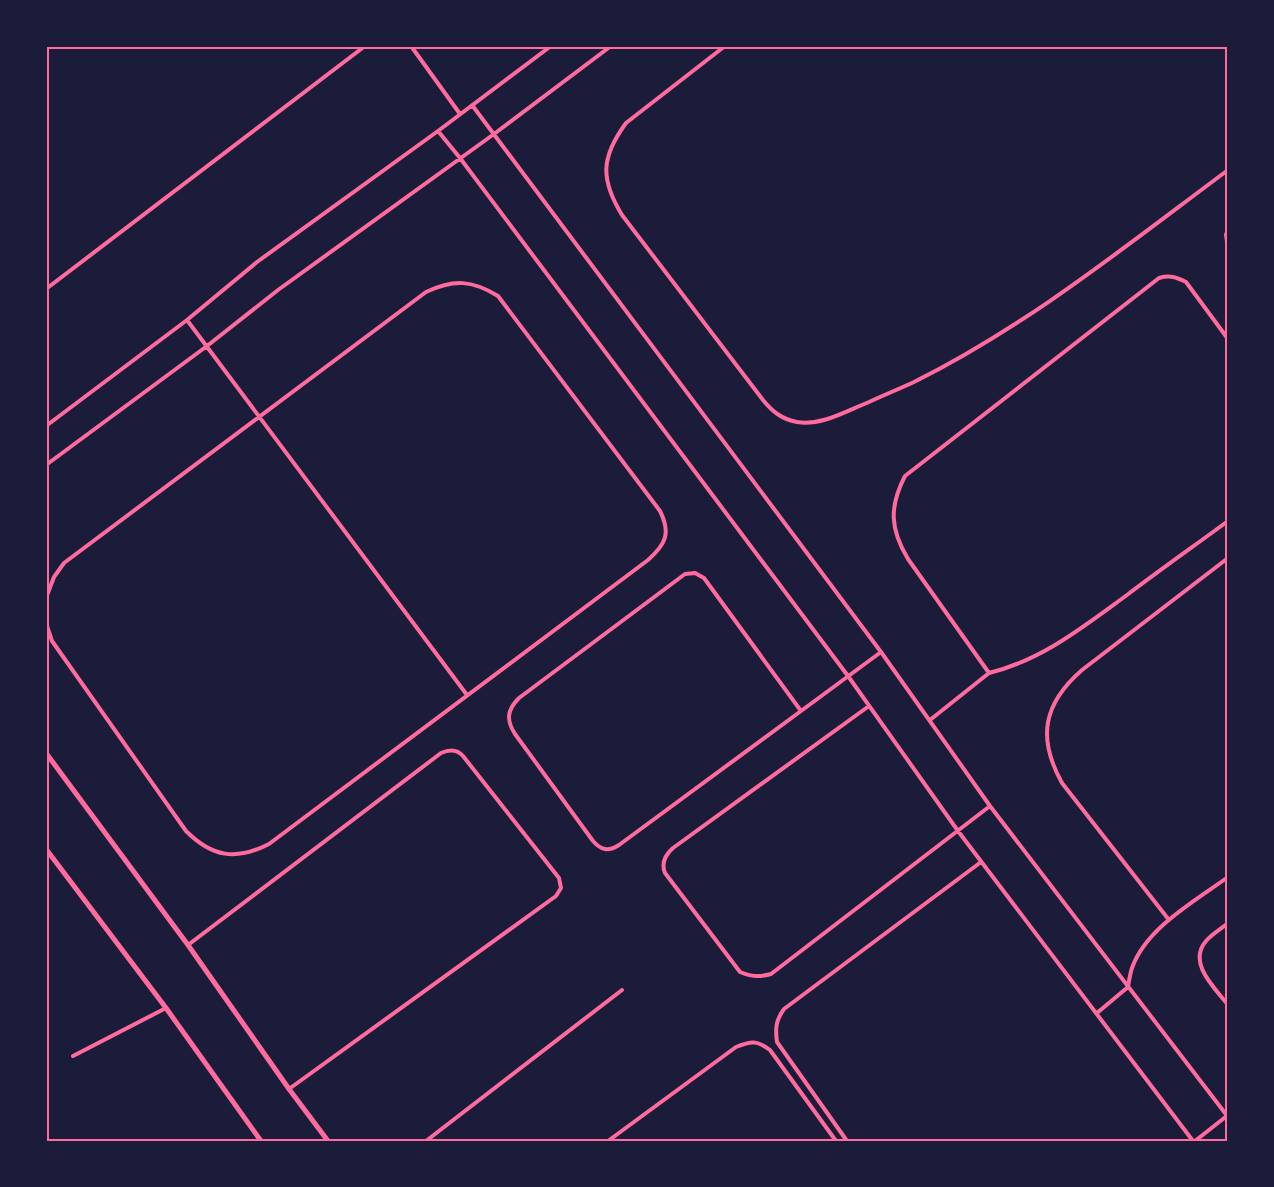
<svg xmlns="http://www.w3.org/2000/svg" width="1274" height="1187" font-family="Figtree,sans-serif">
	<rect width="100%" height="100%" fill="#1b1b3a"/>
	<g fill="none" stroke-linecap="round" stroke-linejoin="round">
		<path stroke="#ff6b9d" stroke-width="4" d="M411,46L460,114
			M725,46L626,123C601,157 600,179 622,215L763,400C772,411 781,419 797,422C822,426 846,411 869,402C884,395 899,389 914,382C1027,326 1127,245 1228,170
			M472,105L881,652L990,806L1228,1117
			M438,131L460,158L848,676L958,831L1193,1141
			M1228,229L1226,235L1228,248
			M46,289L365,46
			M187,320L467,695
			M1228,339L1186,282C1176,277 1170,275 1159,278L905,476C889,507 890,529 908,559L989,673C1042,660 1083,627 1127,595C1160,570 1194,546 1228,521
			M46,426L187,320L257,262L438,131L551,46
			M46,465L207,346L278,290L494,134L611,46
			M46,598L54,577L64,563L426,292C454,279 472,280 498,296L660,511C671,533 666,544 648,560L269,844C236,861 212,857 186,831L52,641L46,623
			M869,706L673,848C665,855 661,863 665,873L740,972C752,977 760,977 771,974L990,806
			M801,711L619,845C608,852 601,850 593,841L515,734C506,720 507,710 519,698L685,574L695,573L704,578L801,711L881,652
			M930,720L989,673
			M1169,920L1062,783C1037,738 1043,704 1082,670L1228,558
			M1228,923C1221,929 1212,934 1206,941C1187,963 1215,988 1228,1005
			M188,945L441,753C450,749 457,749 463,756L559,878L561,888L556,896L289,1089
			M1097,1013L1128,987C1129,981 1130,974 1132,968C1146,928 1195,901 1228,877
			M73,1056L166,1008
			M426,1141L622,990
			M608,1141L736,1047C751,1041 757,1040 770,1050L836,1141
			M847,1141L777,1042C775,1028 776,1020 784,1009L981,862
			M1195,1141L1228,1115"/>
		<path stroke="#ff6b9d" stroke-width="5" d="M46,753L188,945L289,1089L328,1141
			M46,849L166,1008L261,1141"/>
	</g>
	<rect width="1274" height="1187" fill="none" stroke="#1b1b3a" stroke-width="95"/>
	<rect x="48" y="48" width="1178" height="1092" fill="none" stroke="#ff6b9d" stroke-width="2"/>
</svg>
